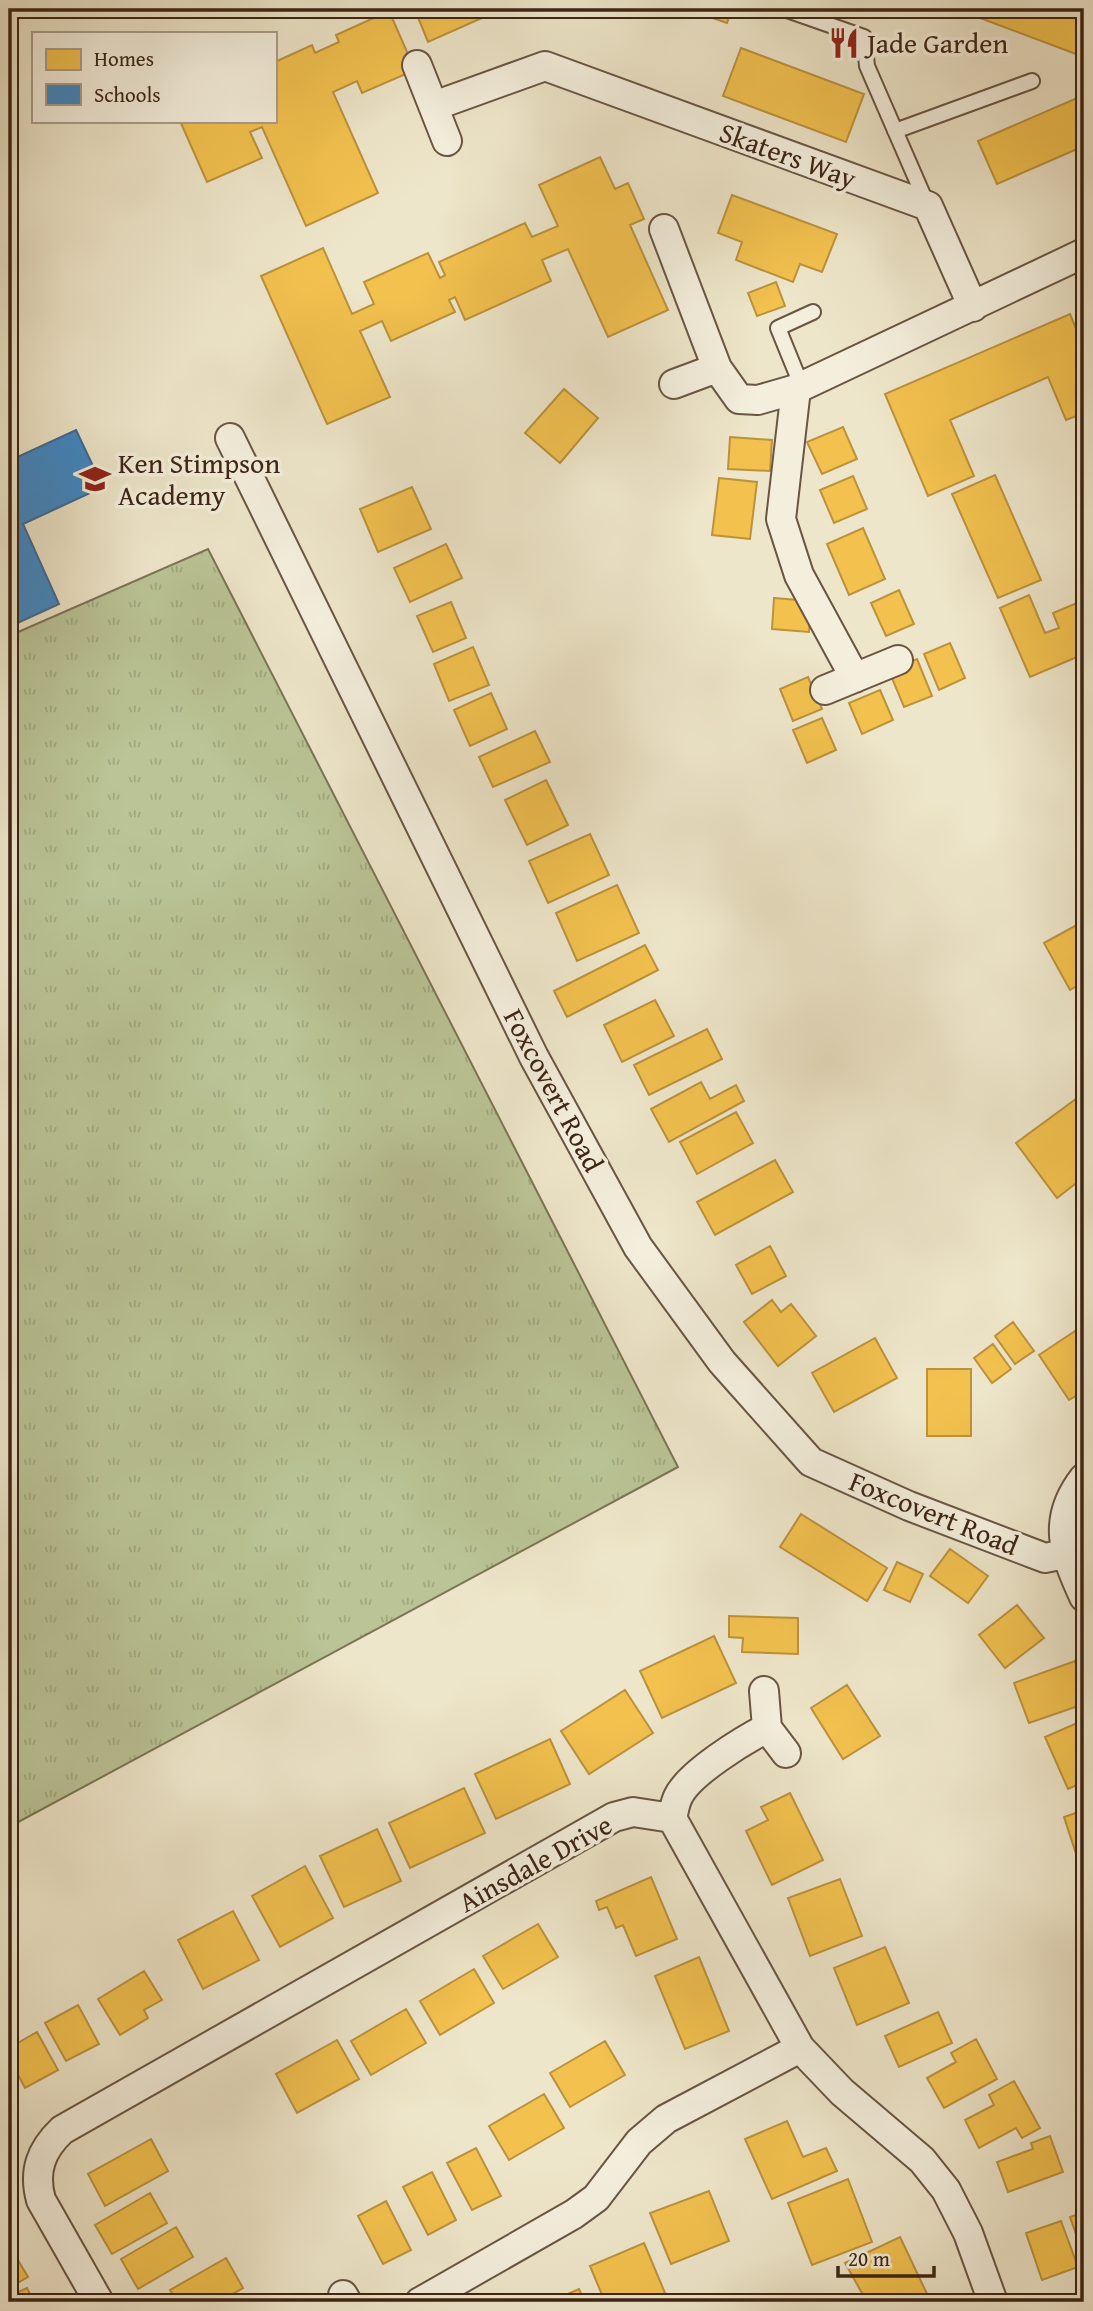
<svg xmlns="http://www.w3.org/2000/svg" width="1093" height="2311" font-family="'Gentium Book Plus',serif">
	<defs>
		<pattern id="grass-tufts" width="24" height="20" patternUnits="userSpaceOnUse" patternTransform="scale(1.75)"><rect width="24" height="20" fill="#bac496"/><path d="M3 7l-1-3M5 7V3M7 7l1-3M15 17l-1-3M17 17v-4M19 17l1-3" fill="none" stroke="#a1a880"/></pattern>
	</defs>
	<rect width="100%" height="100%" fill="#eee6ca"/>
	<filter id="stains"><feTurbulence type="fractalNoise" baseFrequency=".00286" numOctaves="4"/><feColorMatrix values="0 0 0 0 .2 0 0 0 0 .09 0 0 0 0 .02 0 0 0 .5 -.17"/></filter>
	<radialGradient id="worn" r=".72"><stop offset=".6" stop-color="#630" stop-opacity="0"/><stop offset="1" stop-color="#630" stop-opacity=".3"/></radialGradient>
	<path fill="url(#grass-tufts)" stroke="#7c7455" stroke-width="2" d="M208,549L678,1467L9,1827V636Z"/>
	<path fill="#f2c14e" stroke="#bc923d" stroke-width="2" d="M419,9H502L428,42L415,10Z
		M686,9H732L727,23Z
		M956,9H1084V57Z
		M389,11L415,70L362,93L357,81L333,92L378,193L306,226L262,127L250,132L262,158L207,182L180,121H275V62L312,45L315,53L339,42L336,35Z
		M741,48L864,94L846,142L723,96Z
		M1084,95V146L997,184L978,141Z
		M600,157L615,189L628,183L644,219L630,225L668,310L608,337L568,249L542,260L551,281L465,320L455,297L449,300L455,312L391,341L382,321L360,331L390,397L327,424L261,276L323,248L352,314L374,304L364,282L428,253L440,278L445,275L439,262L525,223L532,237L558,226L539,185Z
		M732,195L837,234L822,272L800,264L793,282L736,260L742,242L718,233Z
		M776,282L785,306L757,316L748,293Z
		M1070,314L1084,348V413L1066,420L1048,377L950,420L974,476L928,496L885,394Z
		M564,389L598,418L560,463L525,433Z
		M843,427L857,459L822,474L807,442Z
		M730,437L772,440L770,471L728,469Z
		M995,475L1041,580L998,598L952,494Z
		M853,476L867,509L834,523L820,490Z
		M719,478L757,482L750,539L712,535Z
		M412,487L431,529L378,552L360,509Z
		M863,528L885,579L849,595L827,544Z
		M446,544L462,578L410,602L394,568Z
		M899,590L914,624L886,636L871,603Z
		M1029,595L1045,633L1059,628L1053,613L1084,600V654L1030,677L1000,608Z
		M774,598L811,601L809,632L772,629Z
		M451,602L466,638L433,652L417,616Z
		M950,643L965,678L939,690L924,654Z
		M473,647L489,685L449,701L434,664Z
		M917,659L932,696L904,707L889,671Z
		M808,677L822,709L793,721L780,689Z
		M880,690L893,720L862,734L849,703Z
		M491,693L507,729L470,746L454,710Z
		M822,718L836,750L807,763L793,730Z
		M535,731L550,762L493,787L479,757Z
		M546,780L568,825L527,845L505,800Z
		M590,834L609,875L548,903L529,861Z
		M617,885L639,933L577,961L556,913Z
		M1084,921V982L1070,990L1044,943Z
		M645,945L658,970L567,1017L554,991Z
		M655,1000L674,1036L622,1062L604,1025Z
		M707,1029L722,1059L649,1095L634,1065Z
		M701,1082L710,1099L736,1085L744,1101L669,1142L651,1109Z
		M1084,1093V1130L1077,1136L1084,1146V1177L1057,1198L1016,1143Z
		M736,1112L753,1143L697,1174L680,1142Z
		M775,1160L793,1192L715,1235L697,1202Z
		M770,1246L786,1276L752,1294L736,1265Z
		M772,1300L781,1312L791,1304L816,1336L778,1366L744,1322Z
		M1013,1322L1034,1351L1015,1364L995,1336Z
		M1084,1325V1391L1069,1400L1039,1355Z
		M875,1338L897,1378L834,1412L812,1373Z
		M993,1344L1011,1369L992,1383L974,1358Z
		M927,1369H971V1436H927Z
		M801,1514L887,1568L867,1601L780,1547Z
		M950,1549L988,1576L968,1603L930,1576Z
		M897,1562L923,1574L910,1602L884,1590Z
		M1017,1605L1044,1638L1005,1668L979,1635Z
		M729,1616L798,1618V1654L742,1652L743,1638L729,1637Z
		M714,1636L736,1683L662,1718L640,1671Z
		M1075,1661L1084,1687V1704L1029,1723L1014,1683Z
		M847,1685L880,1736L843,1759L811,1708Z
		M625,1690L653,1733L589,1774L561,1731Z
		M1084,1720V1782L1068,1789L1045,1737Z
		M550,1739L570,1784L496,1819L475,1774Z
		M464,1788L485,1833L410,1868L389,1823Z
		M790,1793L823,1860L772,1885L746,1831L768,1820L761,1807Z
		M1084,1810V1861L1079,1863L1064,1817Z
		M377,1829L401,1881L344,1907L320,1856Z
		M305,1866L333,1918L280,1947L252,1896Z
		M651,1877L677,1939L636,1956L623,1925L616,1928L607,1907L599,1910L596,1901Z
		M840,1879L862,1936L810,1956L788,1898Z
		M233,1911L259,1960L203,1989L178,1940Z
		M538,1924L558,1957L503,1989L483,1956Z
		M885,1947L909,2003L857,2025L834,1968Z
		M699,1957L729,2031L685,2049L655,1976Z
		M474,1969L494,2003L440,2035L420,2001Z
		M144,1971L162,2000L144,2010L148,2018L120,2035L98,1999Z
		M78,2005L99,2044L66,2061L45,2023Z
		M406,2009L426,2043L371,2075L351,2041Z
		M938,2012L952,2043L899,2067L885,2036Z
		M37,2032L58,2070L25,2088L9,2058V2048Z
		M976,2039L997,2079L944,2108L927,2078L956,2062L951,2053Z
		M337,2040L359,2079L297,2113L276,2074Z
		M605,2041L625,2075L570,2107L550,2073Z
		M9,2077L18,2094L9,2098Z
		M1014,2081L1040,2128L1022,2138L1016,2128L979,2148L965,2120L994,2105L989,2095Z
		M544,2094L564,2128L509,2160L489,2126Z
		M787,2121L803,2157L826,2148L837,2171L772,2199L745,2139Z
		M1050,2136L1063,2172L1008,2192L997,2162L1033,2149L1031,2143Z
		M151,2139L168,2171L105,2206L88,2174Z
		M476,2148L501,2196L472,2210L447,2163Z
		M432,2172L456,2220L428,2235L403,2187Z
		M848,2179L872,2242L812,2265L788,2203Z
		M709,2191L729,2241L671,2264L650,2213Z
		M150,2193L167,2223L112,2254L95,2225Z
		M386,2201L411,2250L383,2264L358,2216Z
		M1084,2212V2257L1070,2217Z
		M1061,2221L1078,2267L1042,2280L1026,2233Z
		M176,2227L193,2257L138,2289L121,2259Z
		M900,2237L929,2298L920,2302H867L845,2263Z
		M644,2243L665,2293L644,2302H605L590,2266Z
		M9,2245L28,2277L9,2288Z
		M226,2258L243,2288L218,2302H178L170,2290Z
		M27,2288L34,2302H9V2296Z
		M579,2289L585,2302H549Z
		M253,2294L257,2302H237Z
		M787,2294L791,2302H768Z"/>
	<path fill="#3f88c5" stroke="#3e6a90" stroke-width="2" d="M76,430L103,487L23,524L59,604L9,627V461Z"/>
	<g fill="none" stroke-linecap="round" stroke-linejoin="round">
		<defs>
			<path id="service" d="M784,9L864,37L867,66L927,204
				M895,131L1032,81
				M802,387L778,328L813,312"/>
			<path id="minor" d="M417,65L447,141
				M434,106L545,66L928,206L973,307
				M664,229L717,368L739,399L758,400L796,389L1084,253
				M674,384L717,368
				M796,389L781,519L799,575L855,678
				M230,438L534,1057L638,1247L722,1362L811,1462L909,1506L1045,1558L1065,1554
				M825,690L898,660
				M1084,1478C1051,1520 1064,1553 1084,1597
				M764,1691L767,1728L786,1753
				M672,1818C674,1811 675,1803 678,1797C689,1773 744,1740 767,1728
				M343,2295L347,2302
				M99,2302L41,2200C33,2171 41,2150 62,2130L614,1817L633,1812L672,1818L800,2048L842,2092L922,2160L946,2190L968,2233L993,2302
				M420,2302L574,2214L596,2198L639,2142L666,2119L800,2048"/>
		</defs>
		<use href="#service" stroke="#695542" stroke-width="18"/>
		<use href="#minor" stroke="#695542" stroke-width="32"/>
		<use href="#service" stroke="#f4efdd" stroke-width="14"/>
		<use href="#minor" stroke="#f4efdd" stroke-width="28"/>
	</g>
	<defs>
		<symbol id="restaurant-bare" viewBox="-9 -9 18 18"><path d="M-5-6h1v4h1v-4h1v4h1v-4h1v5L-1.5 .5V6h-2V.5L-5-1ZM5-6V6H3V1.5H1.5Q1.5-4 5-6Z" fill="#8f2418" stroke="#f4efdd" stroke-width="2.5" paint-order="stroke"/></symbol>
		<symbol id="school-bare" viewBox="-9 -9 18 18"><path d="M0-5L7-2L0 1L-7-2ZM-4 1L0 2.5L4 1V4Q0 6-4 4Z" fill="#8f2418" stroke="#f4efdd" stroke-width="2.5" paint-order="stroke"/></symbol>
	</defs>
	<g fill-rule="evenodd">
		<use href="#restaurant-bare" x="822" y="21" width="44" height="44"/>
		<use href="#school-bare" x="73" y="457" width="44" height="44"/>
	</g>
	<g text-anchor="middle" stroke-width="7" stroke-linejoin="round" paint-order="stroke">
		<g font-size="28" fill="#3d2514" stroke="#f4efdd" text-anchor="start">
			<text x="867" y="53">Jade Garden</text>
			<text x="118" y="473">Ken Stimpson<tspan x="118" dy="32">Academy</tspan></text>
		</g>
		<g font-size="28" fill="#3d2514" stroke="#f4efdd">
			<text transform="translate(788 155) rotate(20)" y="10">Skaters Way</text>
			<text transform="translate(554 1090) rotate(62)" y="10">Foxcovert Road</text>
			<text transform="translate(934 1513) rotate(22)" y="10">Foxcovert Road</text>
			<text transform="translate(535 1863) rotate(-29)" y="10">Ainsdale Drive</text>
		</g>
	</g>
	<rect width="1093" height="2311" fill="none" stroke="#eee6ca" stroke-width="35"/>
	<rect x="10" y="10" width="1072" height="2290" fill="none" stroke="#3d2514" stroke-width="3.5"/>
	<rect x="18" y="18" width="1058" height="2276" fill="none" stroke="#3d2514" stroke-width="2"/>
	<rect x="32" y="32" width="245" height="91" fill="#f4efdd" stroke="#ab9e8d" stroke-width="2"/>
	<rect x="46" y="49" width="35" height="21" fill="#f2c14e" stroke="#ab9e8d" stroke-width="2"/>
	<text x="94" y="66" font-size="21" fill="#3d2514">Homes</text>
	<rect x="46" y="84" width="35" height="21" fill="#3f88c5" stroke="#ab9e8d" stroke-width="2"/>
	<text x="94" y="102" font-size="21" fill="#3d2514">Schools</text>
	<path d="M838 2266v10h96v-10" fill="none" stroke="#3d2514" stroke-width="3.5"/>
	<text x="848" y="2266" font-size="21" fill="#3d2514" stroke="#f4efdd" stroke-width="5" paint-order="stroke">20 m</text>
	<rect width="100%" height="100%" filter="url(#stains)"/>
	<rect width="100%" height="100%" fill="url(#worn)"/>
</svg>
